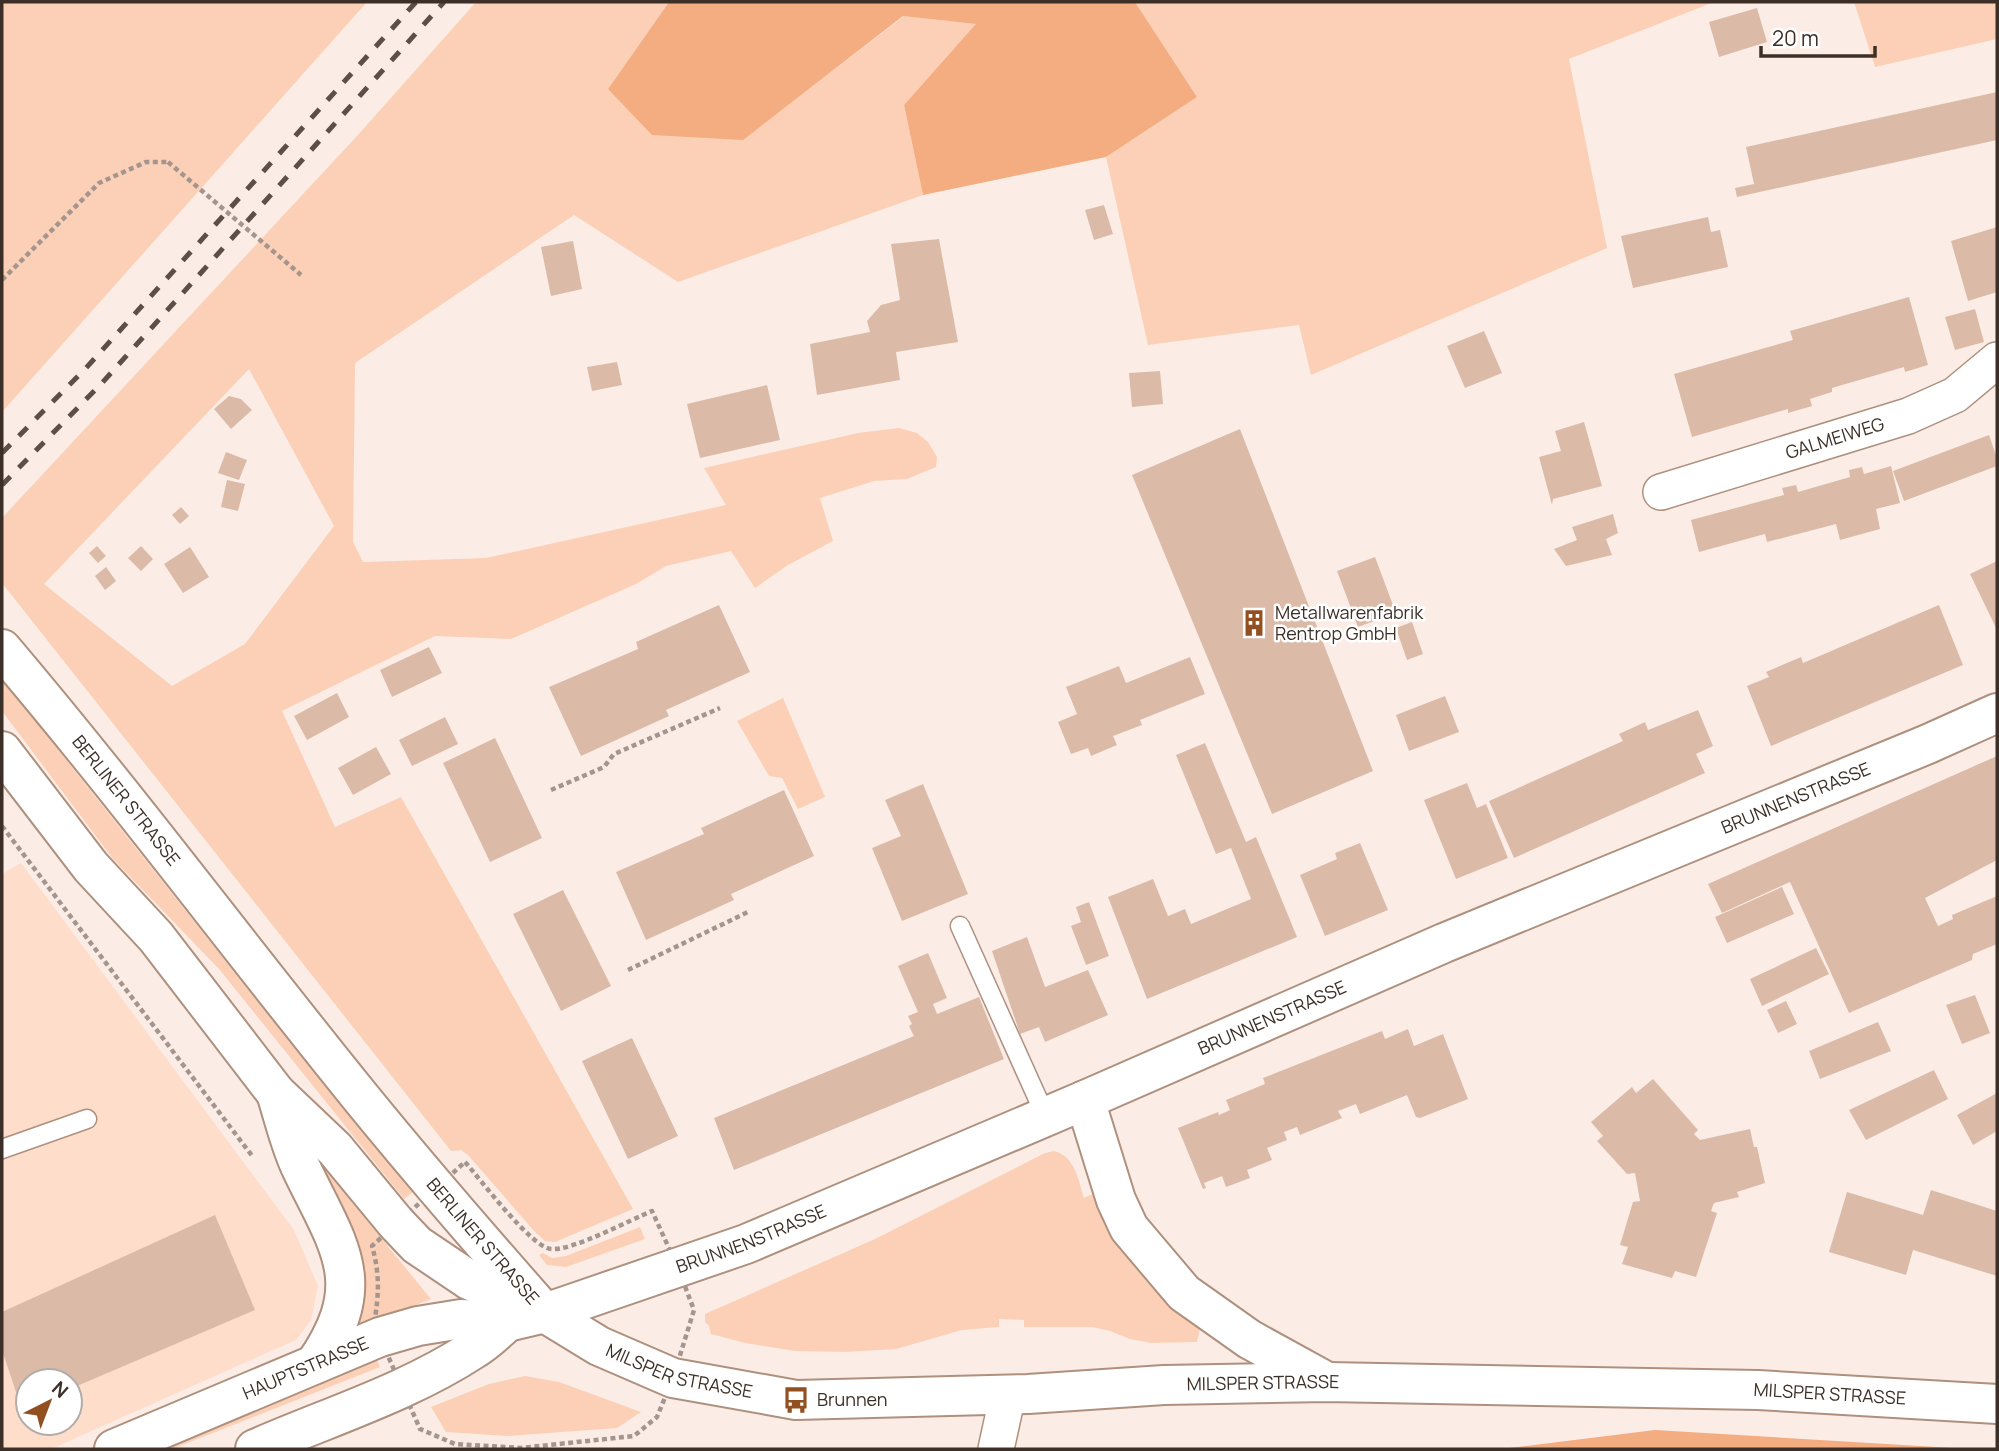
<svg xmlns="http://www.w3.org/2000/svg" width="1999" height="1451" font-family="Manrope,sans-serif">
	<rect width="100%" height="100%" fill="#fbede6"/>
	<path fill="#feddcb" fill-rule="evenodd" d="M21,863L294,1230L318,1286L311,1320L296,1340L51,1449H2V874ZM28,1381H70V1423H28Z"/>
	<path fill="#fcd0b6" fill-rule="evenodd" d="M2,2H367L2,412Z
		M476,2H669L608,89L742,140L904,16L977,24L904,105L923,195L678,282L574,215L355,363L353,542L363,562L486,558L726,505L704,468L858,433L899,428L917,433L928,442L937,457L936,467L907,479L874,481L820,498L833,541L788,565L755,588L731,551L666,566L636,584L511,639L435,636L282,711L335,827L401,797L633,1209L555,1242L545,1241L535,1232L468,1155L461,1150L451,1151L2,583V518L357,136ZM249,369L334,526L245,644L172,686L44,584Z
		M1135,2H1714L1569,59L1607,248L1311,375L1299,325L1148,345L1106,157L1197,97Z
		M1854,2H1997V39L1875,67Z
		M2,679L300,1055L413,1192L404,1199L219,969L113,859L2,711Z
		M783,698L825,797L798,809L782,778L769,776L737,721Z
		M1054,1151C1075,1156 1078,1179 1084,1198L1095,1193C1104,1211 1111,1230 1121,1247C1140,1280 1171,1304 1200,1328L1197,1342L1151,1343L1130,1339L1110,1331L1092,1327H1024V1320L999,1319V1327L962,1330L896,1349L844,1352L795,1351L745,1343L711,1334L709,1326L705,1322V1314L875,1239L1045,1153Z
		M314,1156L431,1299L356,1329L363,1295Z
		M640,1227L645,1239L566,1267L547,1265L539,1255L543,1253L552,1258L566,1256Z
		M375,1356L380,1367L172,1449H147Z
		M525,1376L559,1382L641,1412L617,1428L507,1436L446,1432L431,1407L489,1384Z"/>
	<path fill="#f4ac81" d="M669,2H1135L1197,97L1106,157L923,195L904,105L976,24L903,16L743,140L652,135L608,89Z
		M1655,1430L1970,1449H1501Z"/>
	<path fill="#dbbba8" d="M1757,8L1767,42L1719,57L1709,22Z
		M1997,92V140L1737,197L1735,188L1754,184L1746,147Z
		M1104,205L1113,234L1094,240L1085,210Z
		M1708,217L1711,232L1720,230L1728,267L1633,288L1621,236Z
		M1997,227V292L1968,301L1951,241Z
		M939,239L958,342L896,352L900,380L817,395L810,344L870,332L867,321L881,305L900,300L891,244Z
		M573,241L582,289L551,296L541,247Z
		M1909,297L1928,365L1905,372L1904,367L1832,388V392L1810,399L1812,406L1788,413V409L1692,437L1674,374L1793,340L1790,331Z
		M1975,309L1984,342L1955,350L1945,317Z
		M1484,331L1502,373L1465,388L1447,346Z
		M617,362L622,385L592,391L587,367Z
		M1160,371L1163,404L1132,407L1129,373Z
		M767,385L780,440L700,458L687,404Z
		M229,396L241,399L252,410L231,429L214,409Z
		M1584,422L1602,486L1553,499L1552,505L1539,457L1561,451L1555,431Z
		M1240,429L1373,771L1272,814L1132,475Z
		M1989,435L1997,458V466L1904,501L1893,471Z
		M226,452L247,460L239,480L218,473Z
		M1891,466L1900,503L1876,509L1880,529L1840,540L1836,524L1767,542L1765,534L1699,552L1691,520L1784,495L1782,488L1796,485L1798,492L1850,477L1849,470L1862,467L1864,474Z
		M227,480L245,484L238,511L221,507Z
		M181,507L189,516L180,524L172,515Z
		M1613,514L1618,533L1606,539L1612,555L1566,566L1554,549L1577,540L1572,527Z
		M97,546L106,556L98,563L89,553Z
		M141,546L153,559L141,571L128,558Z
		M190,547L209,577L183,593L164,564Z
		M1375,557L1396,613L1358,627L1337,571Z
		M1997,561V630L1970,574Z
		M106,567L116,581L105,590L95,576Z
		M719,605L750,672L666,710L669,716L581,756L549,687L638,649L636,642Z
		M1939,605L1963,665L1771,746L1747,686L1769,677L1766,672L1801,657L1803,663Z
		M1412,622L1423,654L1407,660L1396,628Z
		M429,647L442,673L392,697L380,670Z
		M1190,657L1205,694L1140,720L1142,725L1113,736L1117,745L1091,756L1088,748L1071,754L1058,722L1077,714L1066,687L1119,666L1126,683Z
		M337,693L349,717L307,740L294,716Z
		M1445,696L1459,732L1409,751L1396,715Z
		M1698,710L1713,746L1696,754L1705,773L1514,858L1489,801L1623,741L1619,734L1645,722L1648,730Z
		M445,717L458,744L412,766L399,740Z
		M495,738L542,838L490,862L443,763Z
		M1205,743L1246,842L1256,837L1297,937L1147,999L1108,897L1153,879L1168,916L1185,909L1191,924L1251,899L1231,848L1216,854L1176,755Z
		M376,747L391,774L353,795L338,768Z
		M1997,756V860L1925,898L1938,926L1953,919L1952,915L1997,896V944L1973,954L1972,960L1849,1013L1790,882L1722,913L1708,884Z
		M1467,783L1477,808L1486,804L1508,858L1456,879L1424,800Z
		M923,784L968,894L902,921L872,848L901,836L885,800Z
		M784,790L814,856L731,894L734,900L646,940L616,872L704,834L701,828Z
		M1360,843L1388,910L1325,936L1300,875L1337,859L1335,853Z
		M1782,887L1794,914L1727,943L1715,917Z
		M563,890L611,986L561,1011L513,914Z
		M1089,902L1109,956L1086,965L1071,926L1081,922L1076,907Z
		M1027,937L1045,987L1088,970L1108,1015L1045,1042L1039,1027L1020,1034L992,951Z
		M1816,948L1829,974L1762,1006L1750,979Z
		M928,953L947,998L933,1004L937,1014L979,997L1004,1059L734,1170L714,1118L914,1036L909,1026L912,1024L908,1016L918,1012L898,966Z
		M1975,995L1990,1033L1962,1044L1946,1005Z
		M1786,1001L1797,1024L1778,1033L1767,1010Z
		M1878,1022L1891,1051L1820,1079L1809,1051Z
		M1408,1029L1414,1046L1443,1034L1468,1099L1420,1118L1416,1117L1407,1095L1360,1114L1356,1104L1338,1111L1342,1118L1300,1135L1297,1127L1284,1132L1287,1140L1267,1148L1272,1160L1247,1170L1250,1178L1226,1187L1222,1176L1204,1183L1206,1188L1203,1189L1178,1128L1218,1112L1219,1115L1230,1110L1226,1100L1265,1084L1263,1078L1382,1031L1385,1039Z
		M632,1038L678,1136L628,1159L582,1061Z
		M1934,1070L1948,1099L1866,1140L1849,1110Z
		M1653,1079L1698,1130L1694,1134L1700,1140L1750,1129L1754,1147H1757L1765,1183L1737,1192L1739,1197L1714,1203L1711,1211L1717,1213L1696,1277L1675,1271L1672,1278L1622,1264L1628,1247L1620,1245L1633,1202L1640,1201L1635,1173L1627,1174L1597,1141L1603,1136L1591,1122L1632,1087L1636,1093Z
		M1997,1093V1131L1973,1145L1957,1115Z
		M1931,1190L1997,1211V1276L1913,1250L1906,1275L1829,1252L1847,1192L1923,1215Z
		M215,1215L255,1310L70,1389V1381H28V1408L22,1410L2,1350V1312Z"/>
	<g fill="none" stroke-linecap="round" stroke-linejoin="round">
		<defs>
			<path id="lane" d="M960,926L1046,1117
				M2,1149L87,1119"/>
			<g id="street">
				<path id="s1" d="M1661,492L1908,416L1955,395L1997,360"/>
				<path d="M996,1449L1008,1394"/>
			</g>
			<g id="secondary">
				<path d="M276,1093C284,1118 290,1146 302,1170C339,1247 371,1283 315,1364"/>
				<path d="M1085,1100L1116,1200L1129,1228L1184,1293L1249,1339L1327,1382"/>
				<path id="s2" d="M114,1449L380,1337L418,1326L461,1319L507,1322L545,1313L746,1244L1085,1100L1444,943L1928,744L1997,713"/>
				<path d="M255,1449C328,1417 407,1393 474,1349C486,1342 497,1331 507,1322"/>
			</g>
			<g id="primary">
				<path id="s3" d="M2,649C126,795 241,950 362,1099C419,1169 477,1236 537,1304"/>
				<path id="s4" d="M2,751L91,867L156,937L276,1093L335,1149L396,1223L417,1245L469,1280L545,1313L599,1346L673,1378L796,1400L1028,1394L1164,1385L1327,1382L1758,1390L1997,1404"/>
			</g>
		</defs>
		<use href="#lane" stroke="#ae907e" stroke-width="21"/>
		<use href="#street" stroke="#ae907e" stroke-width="38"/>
		<use href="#secondary" stroke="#ae907e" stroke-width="42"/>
		<use href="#primary" stroke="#ae907e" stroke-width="42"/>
		<path stroke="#a4968f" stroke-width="4.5" stroke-dasharray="5 3.5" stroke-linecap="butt" d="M2,280L99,183L146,162H168
			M551,790L604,767L614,754L720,708
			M2,826L253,1157
			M628,970L748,912
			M465,1162C481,1180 531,1247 551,1249C572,1251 630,1220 652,1211L678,1268L694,1310L673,1378L657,1417L634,1436L521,1448L455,1444L420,1429L374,1324C379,1295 380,1274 372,1246Z"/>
		<use href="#lane" stroke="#fff" stroke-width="18"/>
		<use href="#street" stroke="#fff" stroke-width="35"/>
		<use href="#secondary" stroke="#fff" stroke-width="38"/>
		<use href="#primary" stroke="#fff" stroke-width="38"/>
		<path stroke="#5c4f47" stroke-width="5" stroke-dasharray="12 12" stroke-linecap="butt" d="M2,453L86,368L416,2
			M2,485L102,383L444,2"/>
		<path stroke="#a4968f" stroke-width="4.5" stroke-dasharray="5 3.5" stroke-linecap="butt" d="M168,162L301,275"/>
	</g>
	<defs>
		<symbol id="building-bare" viewBox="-9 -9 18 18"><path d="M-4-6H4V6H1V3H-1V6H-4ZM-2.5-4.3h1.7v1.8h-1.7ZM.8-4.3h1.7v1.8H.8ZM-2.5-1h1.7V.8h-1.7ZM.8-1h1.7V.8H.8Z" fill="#924f20" stroke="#fff" stroke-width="2.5" paint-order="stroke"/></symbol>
		<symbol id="bus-bare" viewBox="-9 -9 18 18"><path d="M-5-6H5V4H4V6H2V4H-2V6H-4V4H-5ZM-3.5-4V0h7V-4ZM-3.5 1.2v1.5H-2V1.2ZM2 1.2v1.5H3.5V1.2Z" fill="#924f20" stroke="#fff" stroke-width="2.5" paint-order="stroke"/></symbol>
	</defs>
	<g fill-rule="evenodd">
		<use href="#building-bare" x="1235" y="604" width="38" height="38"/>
		<use href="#bus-bare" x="777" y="1381" width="38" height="38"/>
	</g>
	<g text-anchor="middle" stroke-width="5" stroke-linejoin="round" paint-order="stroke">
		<g font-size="18" fill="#3c2f27" stroke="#fff">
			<text dy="6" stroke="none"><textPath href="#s1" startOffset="182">GALMEIWEG</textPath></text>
			<text dy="6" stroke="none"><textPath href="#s2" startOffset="1810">BRUNNENSTRASSE</textPath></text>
			<text dy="6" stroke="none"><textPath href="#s3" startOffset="196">BERLINER STRASSE</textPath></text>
			<text dy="6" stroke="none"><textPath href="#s2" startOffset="1242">BRUNNENSTRASSE</textPath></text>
			<text dy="6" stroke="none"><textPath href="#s2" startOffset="676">BRUNNENSTRASSE</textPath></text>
			<text dy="6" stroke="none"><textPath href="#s3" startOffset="763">BERLINER STRASSE</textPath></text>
			<text dy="6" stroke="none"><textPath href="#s2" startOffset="208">HAUPTSTRASSE</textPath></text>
			<text dy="6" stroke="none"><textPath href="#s4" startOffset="940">MILSPER STRASSE</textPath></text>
			<text dy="6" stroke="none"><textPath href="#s4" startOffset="1528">MILSPER STRASSE</textPath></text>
			<text dy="6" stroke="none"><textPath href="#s4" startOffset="2095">MILSPER STRASSE</textPath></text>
		</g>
		<g font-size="18" fill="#3c2f27" stroke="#fff" text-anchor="start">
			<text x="1275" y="619">Metallwarenfabrik<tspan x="1275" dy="21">Rentrop GmbH</tspan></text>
			<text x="817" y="1406">Brunnen</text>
		</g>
	</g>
	<rect width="1999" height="1451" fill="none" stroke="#3c2f27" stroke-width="7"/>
	<g transform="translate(49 1402) rotate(42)"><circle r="33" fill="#ffffff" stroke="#b1aca9" stroke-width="2"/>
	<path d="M0-5L12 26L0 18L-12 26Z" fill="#924f20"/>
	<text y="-10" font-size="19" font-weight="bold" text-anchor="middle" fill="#3c2f27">N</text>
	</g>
	<path d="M1761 46v10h114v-10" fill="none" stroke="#3c2f27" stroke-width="3.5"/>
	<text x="1772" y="46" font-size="21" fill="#3c2f27" stroke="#ffffff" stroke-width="5" paint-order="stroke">20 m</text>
</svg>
